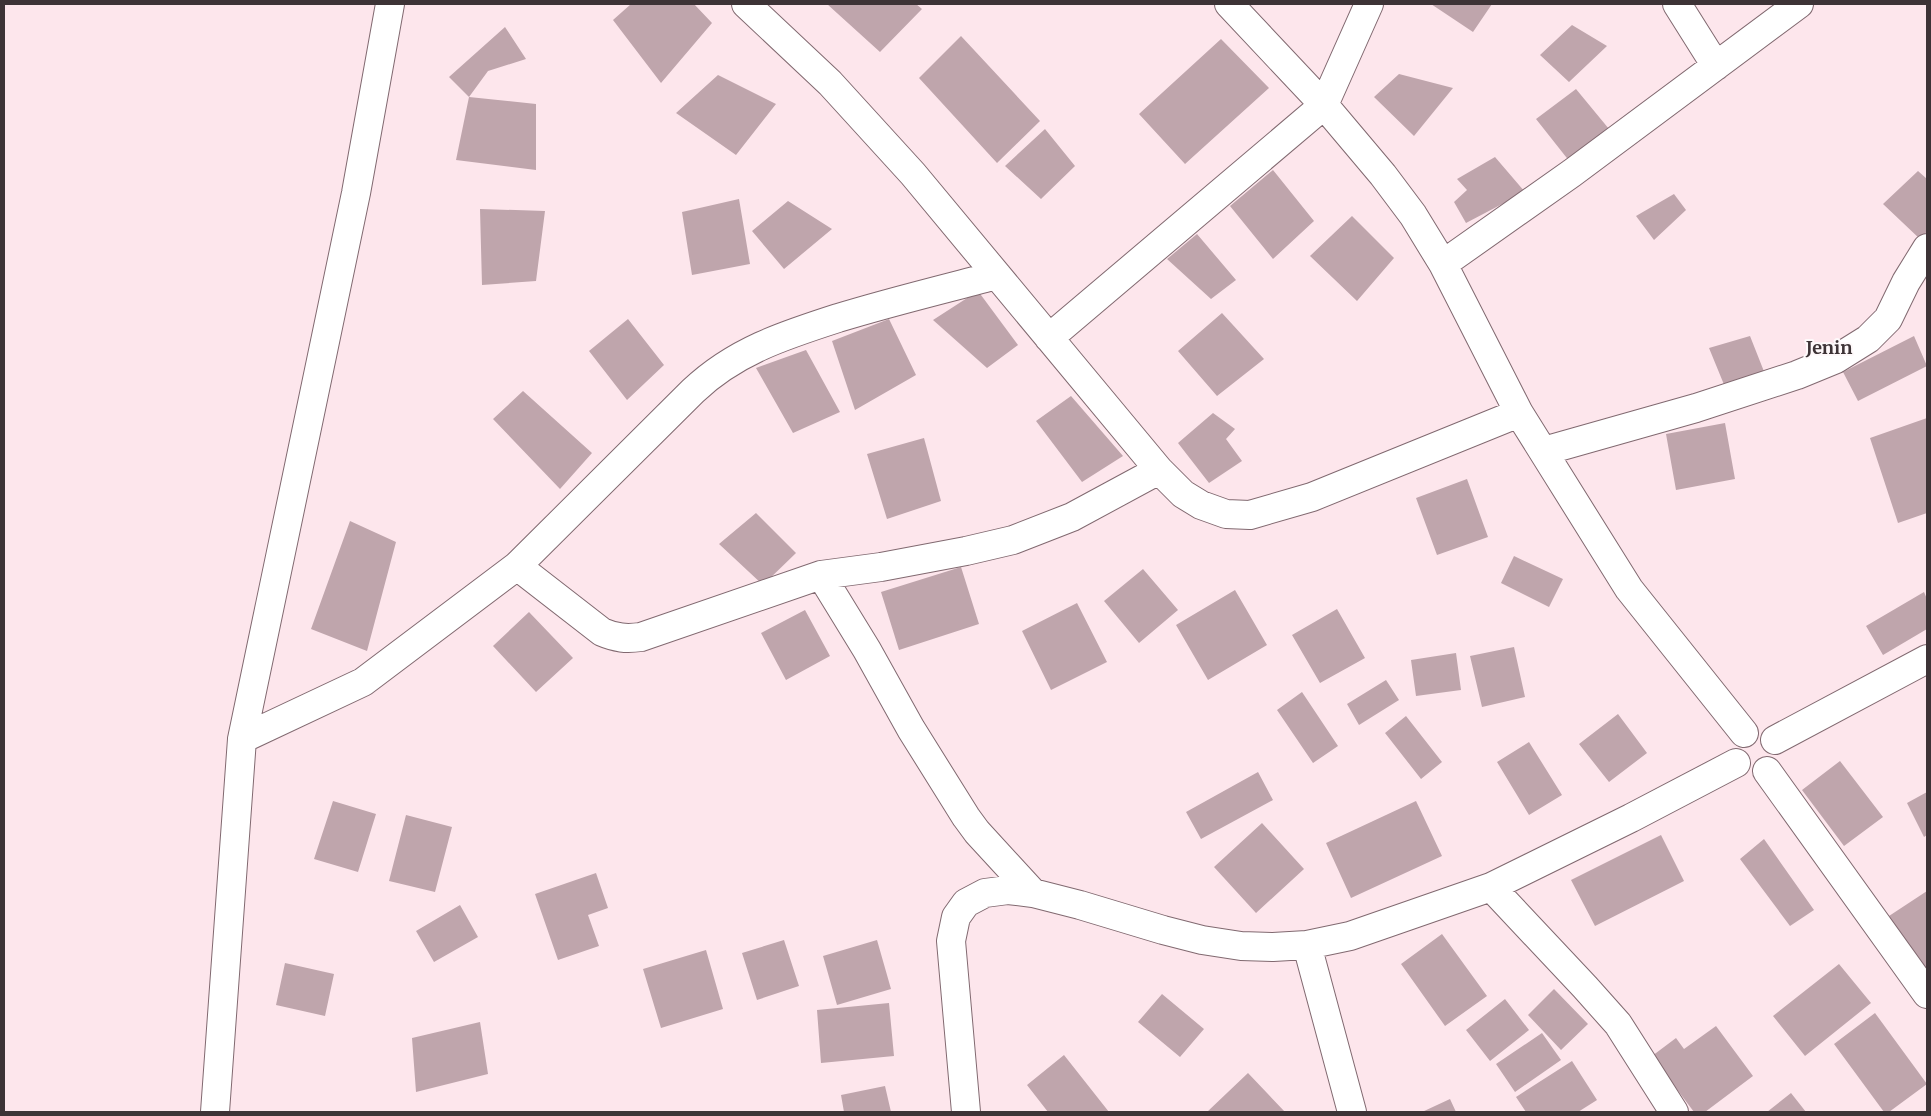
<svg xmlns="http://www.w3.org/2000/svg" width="1931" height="1116" font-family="Merriweather,serif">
	<rect width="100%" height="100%" fill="#fde6ec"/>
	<path fill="#bfa5ac" d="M631,4H694L712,23L661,83L613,20Z
		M827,4H916L922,9L880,52Z
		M1431,4H1492L1473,32Z
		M1572,25L1607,46L1569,82L1540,55Z
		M505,27L526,59L488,71L469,97L536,104V170L456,160L469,97L449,77Z
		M961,36L1040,121L997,163L919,78Z
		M1221,39L1269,88L1185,164L1139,114Z
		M1399,74L1453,88L1414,136L1374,97Z
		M718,75L776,104L736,155L676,113Z
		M1576,89L1609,129L1570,162L1536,119Z
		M1045,129L1075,166L1041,199L1005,166Z
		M1495,157L1525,192L1466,223L1454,202L1467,190L1457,179Z
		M1273,170L1314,221L1273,259L1230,206Z
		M1918,171L1927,179V231L1921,240L1883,204Z
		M1674,194L1686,210L1654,240L1636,216Z
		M739,199L750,264L692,275L682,212Z
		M788,201L832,229L784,269L752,231Z
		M480,209L545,211L536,281L482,285Z
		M1352,216L1394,258L1357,301L1310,256Z
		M1197,234L1236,280L1211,299L1167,259Z
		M978,291L1018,345L987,368L933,320Z
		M1222,313L1264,359L1217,396L1178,351Z
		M628,319L664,365L627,400L589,351Z
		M889,319L916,375L855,410L832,341Z
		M1750,336L1765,374L1725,387L1709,348Z
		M1914,336L1927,366L1858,401L1843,372Z
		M806,350L840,412L793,433L756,368Z
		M523,391L592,453L560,489L493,419Z
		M1071,396L1123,456L1082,482L1036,421Z
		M1213,413L1235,429L1226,439L1242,461L1209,483L1178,443Z
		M1927,418V513L1898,523L1870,438Z
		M1725,423L1735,479L1676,490L1666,434Z
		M924,438L941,501L887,519L867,454Z
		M1467,479L1488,537L1437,555L1416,498Z
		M756,513L796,553L763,585L719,544Z
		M350,521L396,542L367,651L311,629Z
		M1514,556L1563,579L1549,607L1501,583Z
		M961,567L979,624L899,650L881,592Z
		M1143,569L1178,610L1139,643L1104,601Z
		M1235,590L1267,645L1208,680L1176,625Z
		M1924,592L1927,599V629L1883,655L1866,626Z
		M1077,603L1107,662L1051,690L1022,631Z
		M1337,609L1365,658L1320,683L1292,635Z
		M805,610L830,656L786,680L761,633Z
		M529,612L573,658L536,692L493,646Z
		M1514,647L1525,697L1482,707L1470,656Z
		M1456,653L1461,690L1416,696L1411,660Z
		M1386,680L1399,700L1359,725L1347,704Z
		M1302,692L1338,746L1313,763L1277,710Z
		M1618,714L1647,753L1609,782L1579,744Z
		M1406,716L1442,762L1421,779L1385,733Z
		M1529,742L1562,795L1529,815L1497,762Z
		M1840,761L1883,817L1844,846L1802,790Z
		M1258,772L1273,800L1201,839L1186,812Z
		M1927,792V835L1924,837L1907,803Z
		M333,801L376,814L358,872L314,859Z
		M1416,801L1442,856L1351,898L1326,843Z
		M406,815L452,827L435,892L389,881Z
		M1262,823L1304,869L1256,913L1214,867Z
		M1661,835L1684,881L1595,926L1571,880Z
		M1764,839L1814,910L1790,926L1740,859Z
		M596,873L608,908L588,915L599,946L558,960L535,894Z
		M1927,891V974L1889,916Z
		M460,905L478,937L434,962L416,931Z
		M1442,934L1487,996L1445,1026L1401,964Z
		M784,940L799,986L757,1000L742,953Z
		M877,940L891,989L837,1005L823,956Z
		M706,950L723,1009L661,1028L643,969Z
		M285,963L334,974L325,1016L276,1005Z
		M1839,964L1871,1003L1805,1056L1773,1016Z
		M1554,989L1588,1024L1561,1050L1528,1015Z
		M1162,994L1204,1029L1180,1057L1138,1022Z
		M1505,999L1529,1030L1490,1061L1466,1030Z
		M889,1003L894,1056L821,1063L817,1010Z
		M1875,1013L1927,1084L1889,1112H1884L1834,1044Z
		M480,1022L488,1074L416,1092L412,1038Z
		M1716,1026L1753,1076L1705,1112H1694L1652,1056L1676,1038L1684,1049Z
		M1542,1033L1561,1060L1515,1092L1496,1064Z
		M1064,1055L1109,1112H1048L1027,1085Z
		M1572,1061L1597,1100L1578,1112H1526L1516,1097Z
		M1248,1073L1285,1112H1207Z
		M885,1086L891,1112H844L841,1095Z
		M1791,1093L1806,1112H1767Z
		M1450,1099L1456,1112H1422Z"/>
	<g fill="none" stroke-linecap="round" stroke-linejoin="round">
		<defs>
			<path id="minor" d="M746,4L830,83L913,174L1159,470L1183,494L1201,505L1226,514L1250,515L1312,497L1519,413
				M1229,4L1324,105L1383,175L1413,215L1443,264L1519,413L1629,589L1744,733
				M1677,4L1716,66
				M1443,264L1572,173L1799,4
				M1049,338L1324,105L1369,4
				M1544,451L1696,408L1797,375L1836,359L1868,339L1888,319L1906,282L1927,248
				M517,566L602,632C616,638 626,639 641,637L821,575L881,567L966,551L1013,540L1072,517L1159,470
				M821,575L867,650L911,729L966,817L977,832L1033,893
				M242,739L363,682L517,566L693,391C735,351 785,335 838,318C890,302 944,289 997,275
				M1775,740L1927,659
				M1767,771L1927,994
				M1491,887L1585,987L1618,1024L1674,1112
				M1307,945L1352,1112
				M215,1112L242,739L356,193L390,4
				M966,1112L951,941L956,917L966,903L985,893L1008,890L1033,893L1080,905L1163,930L1202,940L1241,946L1273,947L1307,945L1350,936L1491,887L1631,818L1736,763"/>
		</defs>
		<use href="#minor" stroke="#816970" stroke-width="30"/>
		<use href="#minor" stroke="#fff" stroke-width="28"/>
	</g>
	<g text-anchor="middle" stroke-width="4" stroke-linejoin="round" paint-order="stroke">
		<g font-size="18" font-weight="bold" fill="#3d3336" stroke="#fef9fa">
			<text x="1829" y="354">Jenin</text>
		</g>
	</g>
	<rect width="1931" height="1116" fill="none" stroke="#3d3336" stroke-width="10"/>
</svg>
